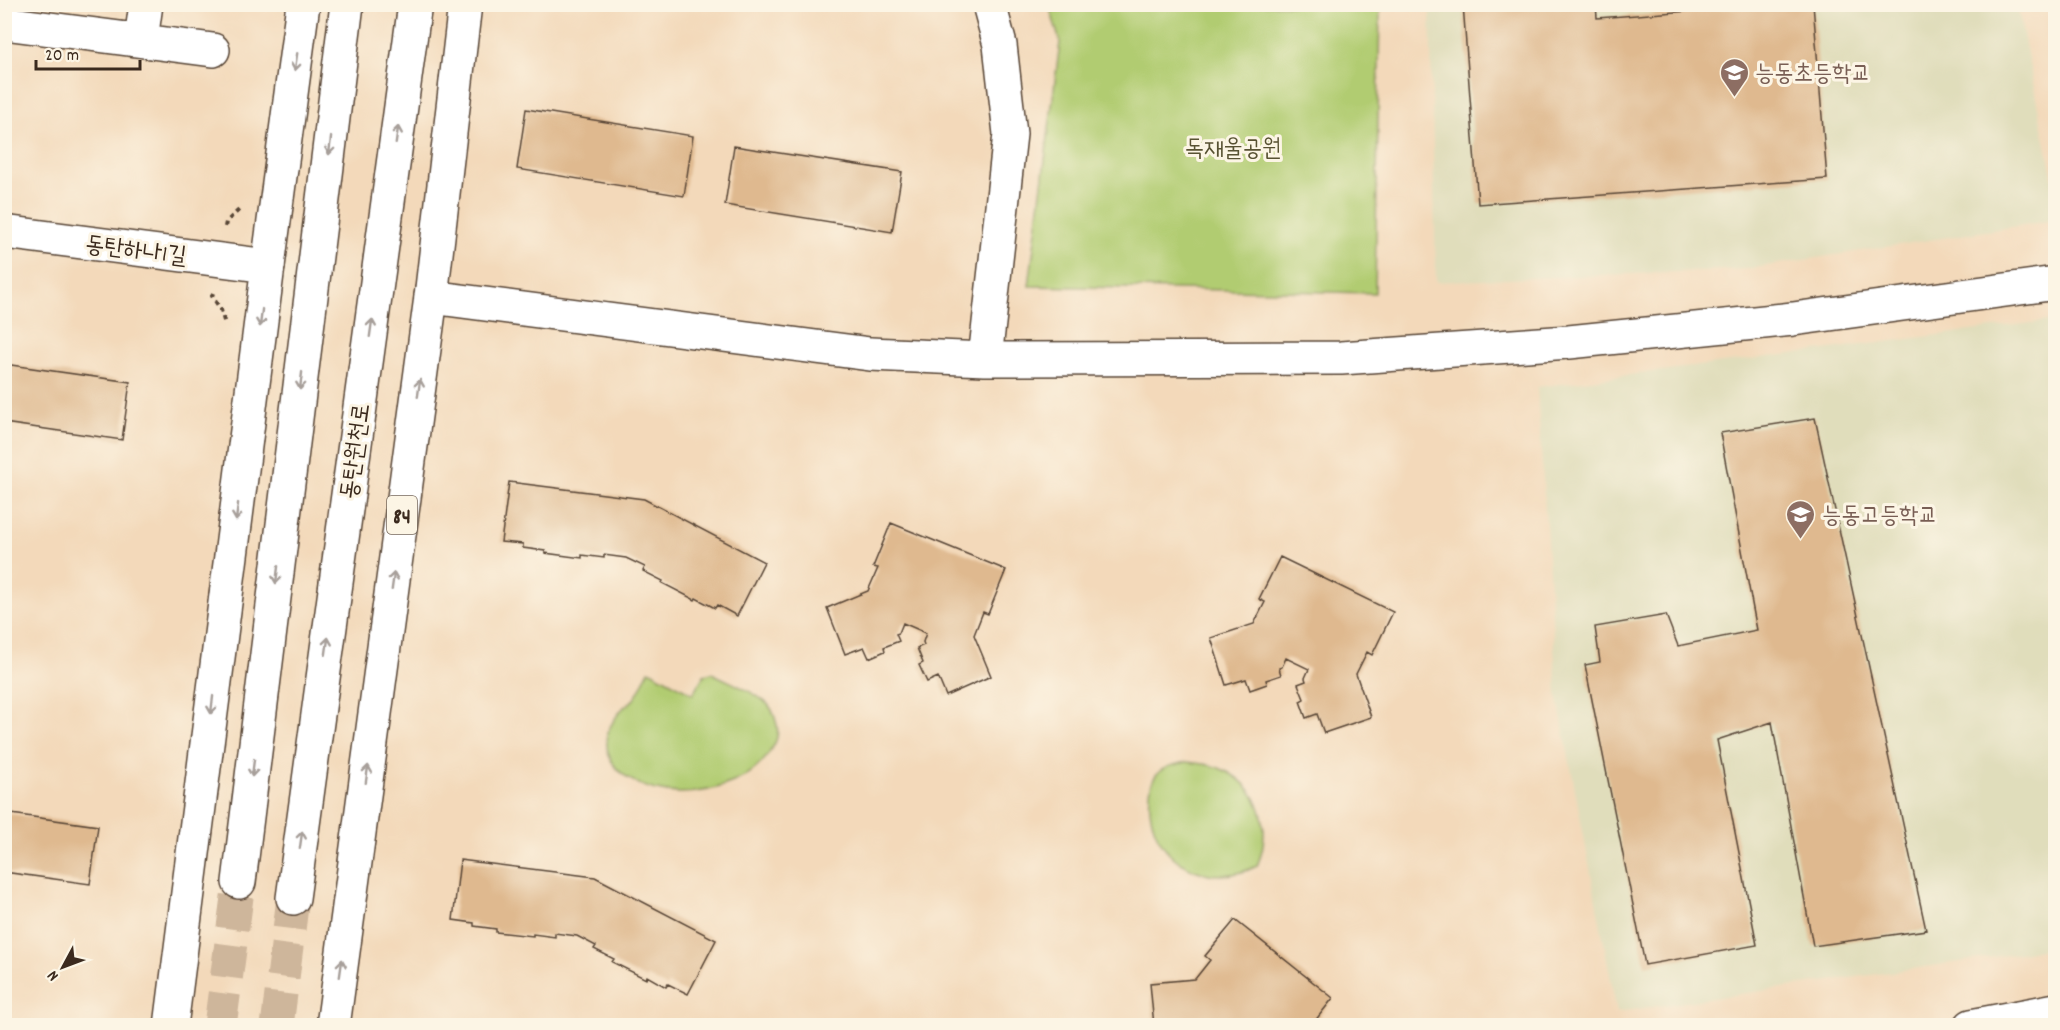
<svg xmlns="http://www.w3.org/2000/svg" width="2060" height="1030" font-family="Dekko,'Poor Story',sans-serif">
	<rect width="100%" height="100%" fill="#fcf5e5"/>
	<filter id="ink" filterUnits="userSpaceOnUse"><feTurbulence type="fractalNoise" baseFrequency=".0167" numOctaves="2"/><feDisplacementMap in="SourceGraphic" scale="12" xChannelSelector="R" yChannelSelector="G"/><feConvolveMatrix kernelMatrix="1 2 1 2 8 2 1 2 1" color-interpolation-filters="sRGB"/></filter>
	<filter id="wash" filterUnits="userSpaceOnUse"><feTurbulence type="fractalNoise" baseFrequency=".008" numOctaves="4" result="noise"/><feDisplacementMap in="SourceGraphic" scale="24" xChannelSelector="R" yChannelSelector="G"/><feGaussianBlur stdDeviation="1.35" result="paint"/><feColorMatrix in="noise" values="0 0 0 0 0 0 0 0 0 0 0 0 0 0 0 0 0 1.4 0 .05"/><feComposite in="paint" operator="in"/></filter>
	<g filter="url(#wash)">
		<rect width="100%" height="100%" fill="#f3d9ba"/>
		<path fill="#e0ddbb" d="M1430,5H2017L2055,189V220L1747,269L1436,282Z
			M2055,320V948L1617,1012L1557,694L1537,387Z"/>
		<path fill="#b1cc71" stroke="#767b48" stroke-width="1.5" d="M1049,5H1380L1375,293L1029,286L1060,42Z
			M649,670L693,694L704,675L712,673C729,682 749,689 764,701C772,706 775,716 777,725C779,735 777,742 771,750C763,764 749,776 733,782C717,789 697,793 680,793C650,793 604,776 607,739C607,729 617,715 624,707C627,704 632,702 634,699C640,691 644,679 649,670Z
			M1187,762C1198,763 1209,764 1219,768C1261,785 1273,827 1257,866C1210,890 1156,864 1150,810C1149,798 1149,783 1157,774C1164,766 1177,764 1187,762Z"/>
		<g id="blocks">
			<path fill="#dfb98f" d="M1463,4H1596L1597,18L1783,4H1813L1827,179L1478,204Z
				M526,109L693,136L684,196L517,169Z
				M734,146L902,172L892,232L725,205Z
				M4,364L130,382L122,440L4,423Z
				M1815,418L1926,930L1813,946L1772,722L1717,740L1757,945L1645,965L1585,665L1600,662L1595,627L1666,615L1678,646L1757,630L1720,433Z
				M509,482L644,499L764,562L737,616L717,605L715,608L696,598L695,600L662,583L663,581L643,571L645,567L626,558L604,555V558L582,555V558L545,553V551L523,548V544L501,542Z
				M891,523L1006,570L988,614L983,612L974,635L991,676L946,696L938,677L927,682L919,665L923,663L917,648L924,645L923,642L926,633L903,623L899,633L896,634L899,641L884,647L885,651L869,658L864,647L845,654L827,608L868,591L878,568L873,567Z
				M1280,557L1393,612L1372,655L1367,652L1356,674L1371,717L1324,733L1317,714L1306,718L1300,701L1304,699L1298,684L1306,681L1305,678L1309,669L1286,658L1282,667L1279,668L1281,675L1266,680L1267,684L1250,690L1246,679L1226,685L1211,638L1254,624L1265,602L1259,599Z
				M4,813L98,826L90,884L4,872Z
				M460,860L595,877L716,940L688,994L668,984L666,987L647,976L646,979L612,962L614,959L594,949L596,946L577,936L555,933V937L533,934V936L496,932V929L474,926V923L453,920Z
				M1235,920L1333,998L1311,1026H1226L1218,1019L1214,1026H1154L1150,983L1195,979L1210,960L1205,956Z"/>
		</g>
	</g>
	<g filter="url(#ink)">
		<use href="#blocks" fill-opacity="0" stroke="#574435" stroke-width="1.5"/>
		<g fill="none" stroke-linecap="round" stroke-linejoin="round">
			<path stroke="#ceb69b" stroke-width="33" stroke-dasharray="33 16" stroke-linecap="butt" d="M220,1026L239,882
				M277,1026L293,898"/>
			<defs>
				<path id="minor" d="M4,23L213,50
					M141,40L146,4
					M4,232L268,266
					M431,297L870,354L985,359L1341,358L1569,342L1793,319L2056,283
					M985,359L1010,134L1000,45L989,4
					M1971,1026L2056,1010"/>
				<path id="major" d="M239,882L347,4
					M293,898L415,4
					M171,1026L268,266L303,4
					M333,1026L431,297L465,4"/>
			</defs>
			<use href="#minor" stroke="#574435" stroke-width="36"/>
			<use href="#major" stroke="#574435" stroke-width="36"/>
			<path stroke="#574435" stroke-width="4" stroke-dasharray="4.5 4.5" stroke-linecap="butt" d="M225,227L226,222L241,208
				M213,293L212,296L221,310L225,325"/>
			<use href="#minor" stroke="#fff" stroke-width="33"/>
			<use href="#major" stroke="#fff" stroke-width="33"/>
		</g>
		<defs><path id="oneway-shaft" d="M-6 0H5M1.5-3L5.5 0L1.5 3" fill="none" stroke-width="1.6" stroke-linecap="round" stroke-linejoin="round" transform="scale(1.5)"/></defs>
		<g stroke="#a79f9a">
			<use href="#oneway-shaft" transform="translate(296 62) rotate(98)"/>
			<use href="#oneway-shaft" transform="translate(397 135) rotate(-82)"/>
			<use href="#oneway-shaft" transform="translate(330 146) rotate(97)"/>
			<use href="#oneway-shaft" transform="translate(261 318) rotate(97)"/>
			<use href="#oneway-shaft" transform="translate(371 328) rotate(-82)"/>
			<use href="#oneway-shaft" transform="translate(301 381) rotate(97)"/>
			<use href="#oneway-shaft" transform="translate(419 388) rotate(-82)"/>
			<use href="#oneway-shaft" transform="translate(237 512) rotate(97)"/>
			<use href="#oneway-shaft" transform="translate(277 575) rotate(97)"/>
			<use href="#oneway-shaft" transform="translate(393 581) rotate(-82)"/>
			<use href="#oneway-shaft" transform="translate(327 646) rotate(-82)"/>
			<use href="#oneway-shaft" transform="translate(212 705) rotate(97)"/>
			<use href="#oneway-shaft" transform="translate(253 768) rotate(97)"/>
			<use href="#oneway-shaft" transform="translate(367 774) rotate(-82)"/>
			<use href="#oneway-shaft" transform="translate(301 840) rotate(-82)"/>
			<use href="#oneway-shaft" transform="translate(341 968) rotate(-82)"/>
		</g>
	</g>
	<defs>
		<symbol id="school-pin" viewBox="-11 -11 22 30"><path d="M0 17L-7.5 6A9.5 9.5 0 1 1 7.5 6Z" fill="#8d6e63" stroke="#fcf5e5"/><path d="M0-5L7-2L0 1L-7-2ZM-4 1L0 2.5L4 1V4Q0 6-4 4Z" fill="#fff"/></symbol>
	</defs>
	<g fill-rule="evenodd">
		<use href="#school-pin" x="1718" y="56" width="33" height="45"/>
		<use href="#school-pin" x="1784" y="498" width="33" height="45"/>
	</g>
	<g text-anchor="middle" stroke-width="6" stroke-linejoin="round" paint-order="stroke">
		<rect fill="#fcf5e5" stroke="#75675a" stroke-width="1.5" x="387" y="496" width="30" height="38" rx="4.5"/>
		<g font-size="22" font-weight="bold" fill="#3b2a1e">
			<text x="402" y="523">84</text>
		</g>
		<g font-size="24" fill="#785e54" stroke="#fcf5e5" text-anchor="start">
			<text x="1755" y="80">능동초등학교</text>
			<text x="1822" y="522">능동고등학교</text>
		</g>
		<g font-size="24" fill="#585233" stroke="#fcf5e5">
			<text x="1233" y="155">독재울공원</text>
		</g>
		<g font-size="24" fill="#3b2a1e" stroke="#fcf5e5">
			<text transform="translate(136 249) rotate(7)" y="8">동탄하나1길</text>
			<text transform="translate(354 451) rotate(-82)" y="8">동탄원천로</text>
		</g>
	</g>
	<rect width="2060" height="1030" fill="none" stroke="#fcf5e5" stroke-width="24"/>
	<g transform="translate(63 967) rotate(229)" stroke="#fcf5e5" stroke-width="4.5" paint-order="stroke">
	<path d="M0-4.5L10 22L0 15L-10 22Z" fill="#3b2a1e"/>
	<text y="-9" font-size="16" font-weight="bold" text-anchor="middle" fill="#3b2a1e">N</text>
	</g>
	<path d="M36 60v9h104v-9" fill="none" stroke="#3b2a1e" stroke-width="3"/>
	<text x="45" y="60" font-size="18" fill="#3b2a1e" stroke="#fcf5e5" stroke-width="4.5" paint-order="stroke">20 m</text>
</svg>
